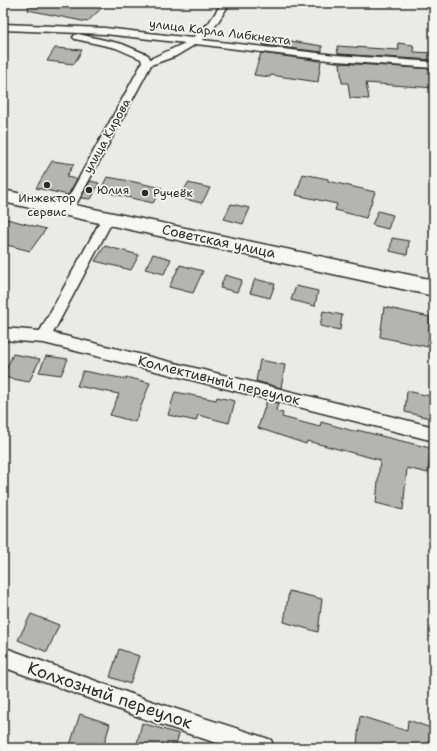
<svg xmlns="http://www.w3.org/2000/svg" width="437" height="751" font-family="'Shantell Sans',sans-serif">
	<rect width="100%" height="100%" fill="#eaeae6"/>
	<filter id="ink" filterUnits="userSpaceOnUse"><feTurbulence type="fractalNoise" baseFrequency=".025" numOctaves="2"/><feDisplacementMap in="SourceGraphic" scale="8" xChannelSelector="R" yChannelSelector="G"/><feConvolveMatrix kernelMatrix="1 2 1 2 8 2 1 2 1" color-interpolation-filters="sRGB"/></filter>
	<g filter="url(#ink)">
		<path fill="#b4b4b1" stroke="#2b2b2b" d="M29,3H107L87,22L28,10Z
			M265,37L322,46V52L263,45Z
			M398,43L413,45L414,52L434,53V60L338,54L337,46L399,50Z
			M55,48L82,50L74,64L47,61Z
			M261,53L321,61L318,82L271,75L270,77L254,75Z
			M340,63L434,69V88L366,83L369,99L350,98L348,83H342Z
			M52,161L74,164L66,177L77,179L68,195L36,188Z
			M303,174L328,179V181L375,192L366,218L335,210L337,204L296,195Z
			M107,177L130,181L162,188L153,203L100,191Z
			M90,181L99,183L91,199L81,198Z
			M188,183L210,188L202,203L180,198Z
			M231,204L250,208L243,224L224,219Z
			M378,211L393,215L388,229L372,225Z
			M3,218L46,229L30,251L3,244Z
			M392,238L409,241L407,255L390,251Z
			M105,246L139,255L131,270L95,261Z
			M153,254L171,259L164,274L145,269Z
			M180,265L203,271L193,293L169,287Z
			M225,275L242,280L237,292L220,288Z
			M255,279L275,284L270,298L250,293Z
			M296,286L318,291L315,306L291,300Z
			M384,307L430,317L428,347L380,337Z
			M323,311L342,315L340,330L320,326Z
			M13,354L40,359L29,382L3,377Z
			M46,356L68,359L61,375L39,372Z
			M260,360L285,365L281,388L256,381Z
			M83,371L126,379V377L150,383L135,422L110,415L119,394L77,386Z
			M407,391L434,397V419L405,412Z
			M175,392L216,400L217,397L235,401L229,423L198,415L196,421L168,415Z
			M267,400L278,403L276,411L283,413L282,417L320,427L321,422L357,432V430L430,448L428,473L407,468L403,510L376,503L380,460L307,441L306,444L258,428Z
			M289,591L322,599L318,632L284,622Z
			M31,614L59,625L47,652L18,640Z
			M119,649L139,656L130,684L110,677Z
			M80,714L110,724L103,748H69Z
			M360,716L407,731L408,720L434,729V748H368L357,744Z
			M142,723L179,734L175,748H136Z"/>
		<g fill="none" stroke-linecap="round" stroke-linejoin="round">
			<defs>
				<path id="minor" d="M222,3H230L214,28L202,40L336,55L434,62V68L336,61L196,44L176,56L151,65L72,212L68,213L64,212L62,209L142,63L141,59L116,48L75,39L73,37L75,35L78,34L122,44L148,55L150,59L185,43L105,34L3,30V24L105,28L192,38L208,24Z
					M108,214L112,215L114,218L53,333L434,427V441L44,343L3,340V328L40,331L102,218L104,215Z
					M3,647L145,699L263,737L271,740L274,748H231L145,719L3,667Z"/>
				<path id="secondary" d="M3,190L434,280V296L3,202Z"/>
			</defs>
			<use href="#minor" stroke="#2b2b2b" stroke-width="3"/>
			<use href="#secondary" stroke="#2b2b2b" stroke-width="3"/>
			<use href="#minor" fill="#f6f6f2" fill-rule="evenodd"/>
			<use href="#secondary" fill="#f6f6f2" fill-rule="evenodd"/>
		</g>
	</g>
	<g fill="#2b2b2b" stroke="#f6f6f2" stroke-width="1.5">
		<circle cx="47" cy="185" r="4"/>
		<circle cx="89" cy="190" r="4"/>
		<circle cx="145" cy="193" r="4"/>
	</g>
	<g text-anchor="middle" stroke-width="3.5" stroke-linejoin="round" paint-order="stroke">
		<g font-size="12" fill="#2b2b2b" stroke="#f6f6f2">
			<text transform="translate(220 32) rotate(7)" y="4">улица Карла Либкнехта</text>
			<text transform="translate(107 136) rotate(-61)" y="4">улица Кирова</text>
		</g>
		<g font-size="12" fill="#2b2b2b" stroke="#f6f6f2" text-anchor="start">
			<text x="97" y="194">Юлия</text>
			<text x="153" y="197">Ручеёк</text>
			<text x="47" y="202" text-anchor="middle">Инжектор<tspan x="47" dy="14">сервис</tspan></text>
		</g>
		<g font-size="14" fill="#2b2b2b" stroke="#f6f6f2">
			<text transform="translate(219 241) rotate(12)" y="5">Советская улица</text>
			<text transform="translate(219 380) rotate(14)" y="5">Коллективный переулок</text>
		</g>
		<g font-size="17" fill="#2b2b2b" stroke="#f6f6f2">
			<text transform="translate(110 695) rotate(19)" y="6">Колхозный переулок</text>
		</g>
	</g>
	<rect width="437" height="751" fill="none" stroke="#f6f6f2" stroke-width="16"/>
	<rect x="8" y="8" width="421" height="735" fill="none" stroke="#2b2b2b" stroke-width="1.5" filter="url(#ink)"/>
</svg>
